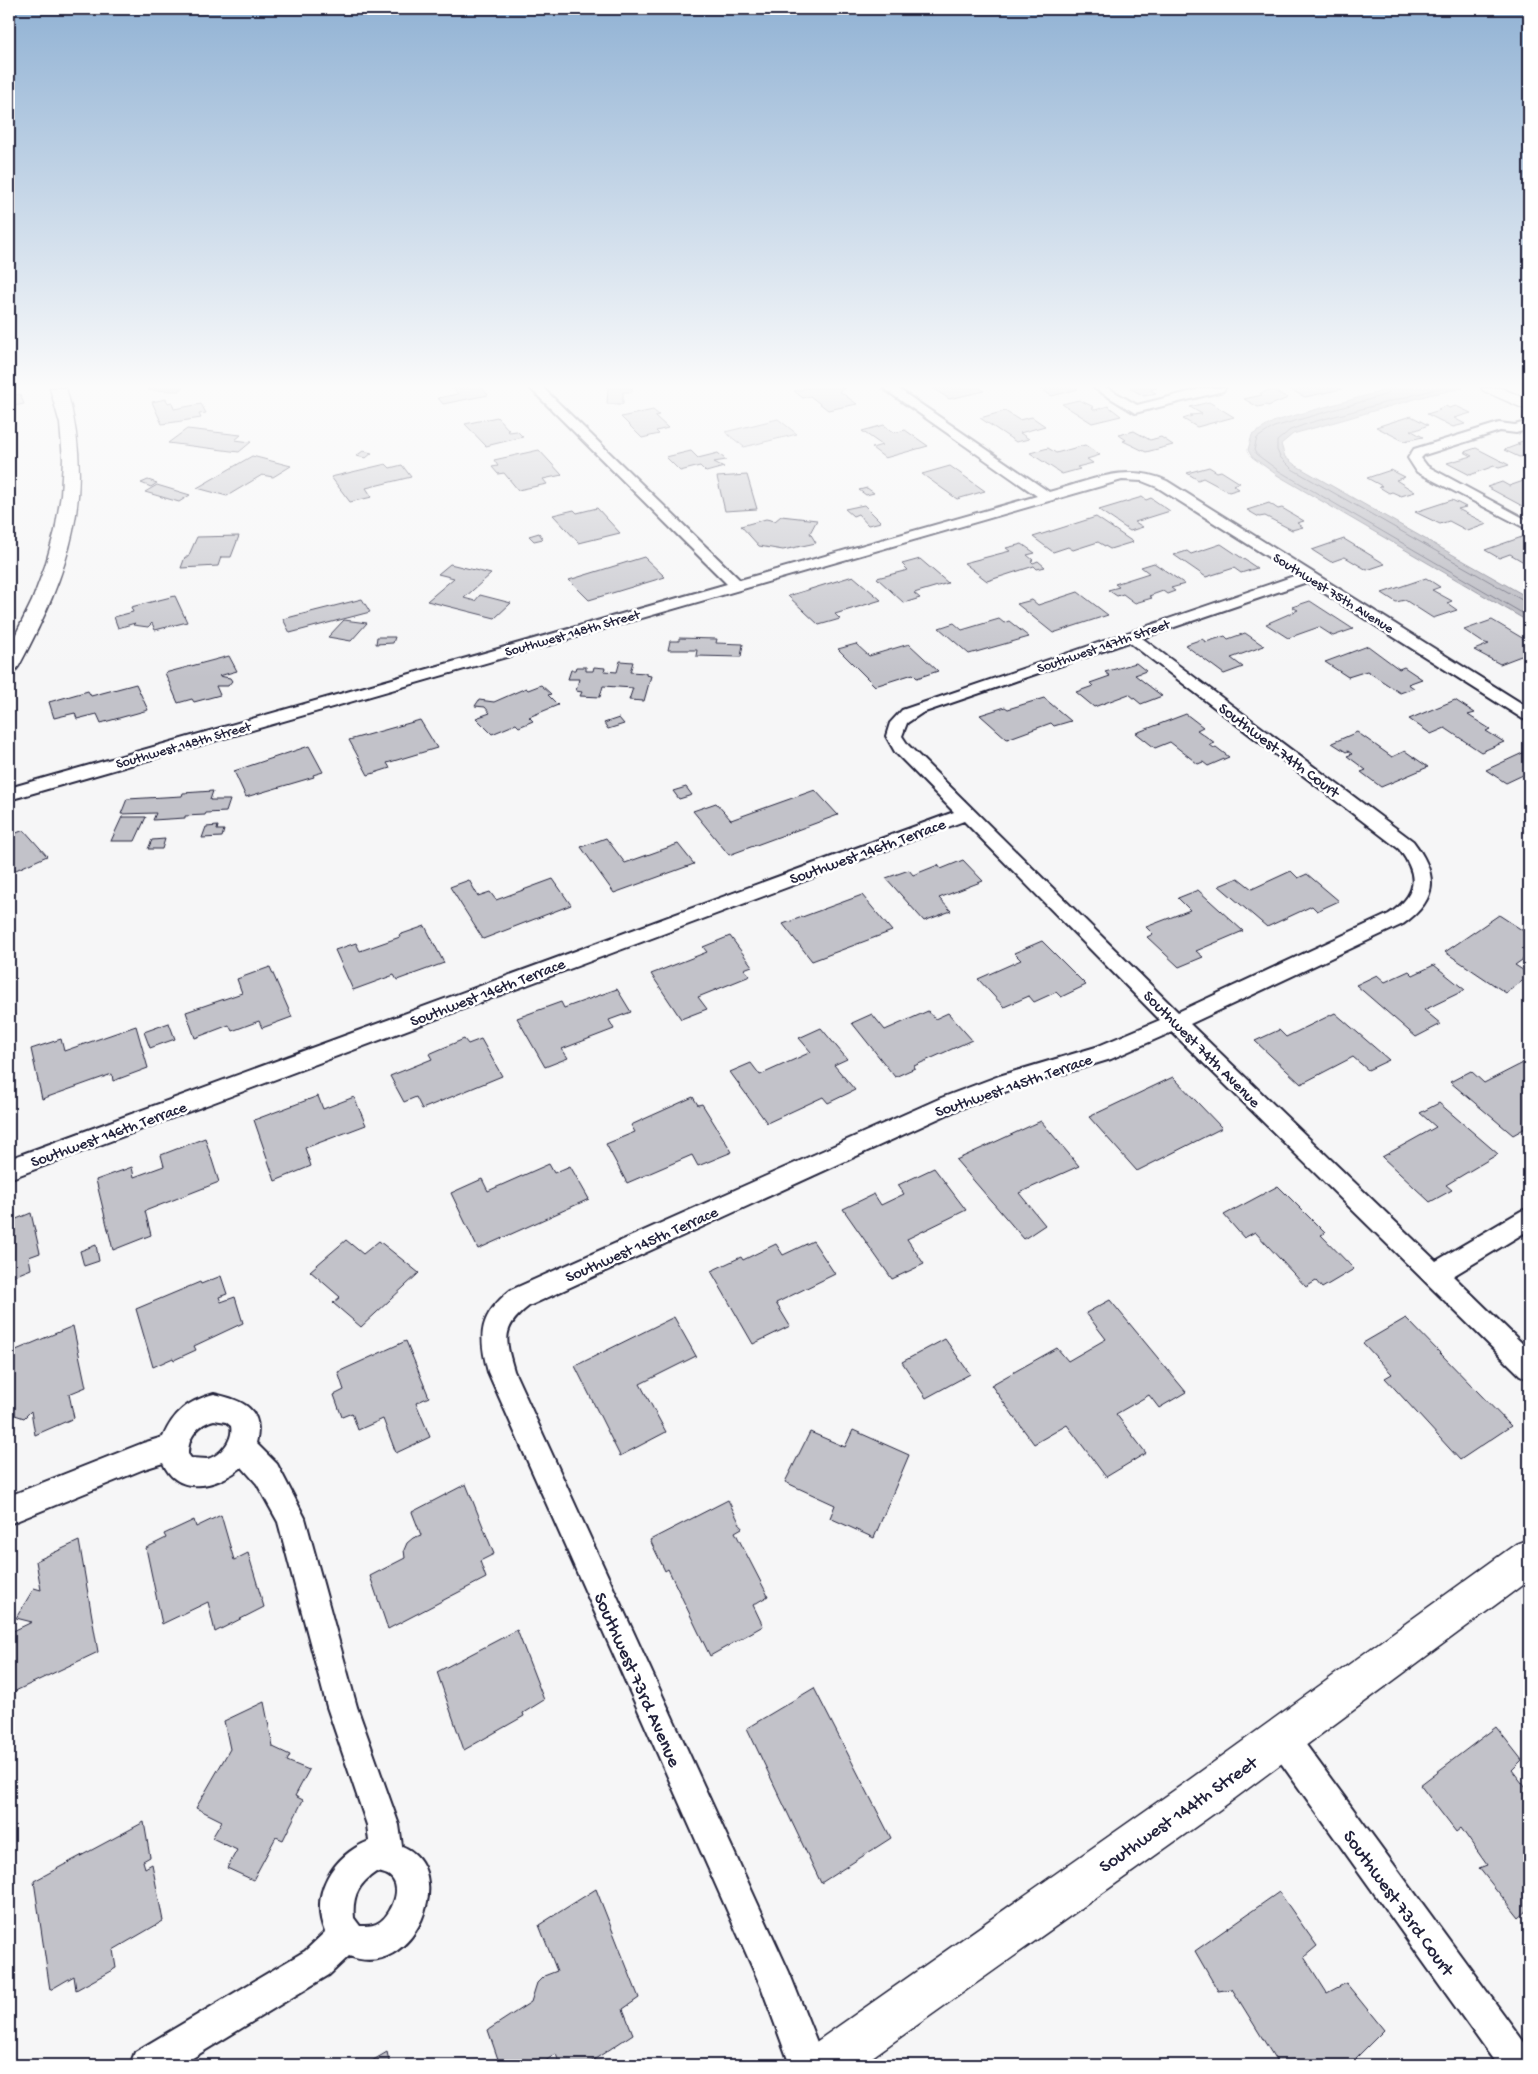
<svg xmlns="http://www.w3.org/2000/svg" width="1538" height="2074" font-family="'Gochi Hand',sans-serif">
	<rect width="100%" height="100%" fill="#f6f6f7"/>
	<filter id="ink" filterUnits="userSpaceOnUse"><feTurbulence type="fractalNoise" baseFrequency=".02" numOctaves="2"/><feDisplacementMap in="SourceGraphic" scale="10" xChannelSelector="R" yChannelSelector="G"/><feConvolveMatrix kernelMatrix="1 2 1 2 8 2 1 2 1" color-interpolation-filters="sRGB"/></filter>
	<g filter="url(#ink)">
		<path fill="#d7d7db" stroke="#7c7c8b" d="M778,419L797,434L744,447L725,432Z"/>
		<path fill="#aeaeb7" stroke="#767685" d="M1393,388H1463L1429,395L1293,434L1281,444L1285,457L1295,465L1529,598V622L1277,475L1252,457L1248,450L1252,435L1273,422L1289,417Z"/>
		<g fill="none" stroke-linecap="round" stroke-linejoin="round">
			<path stroke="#5a5a6d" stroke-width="1" d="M1389,388V392L1385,395L1274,427L1257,438L1254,450L1256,454L1279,471L1529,617
				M1440,388L1309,423L1290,430L1277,441V450L1280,457L1292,469L1522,600L1529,602"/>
		</g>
		<path fill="#c2c2c9" stroke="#22223b" d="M150,388H183L179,391L148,390Z
			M452,388H482L488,395L443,404L438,398L458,394Z
			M608,388H632V392H623V404H607Z
			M809,388H846L839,391L857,404L828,410L810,396L803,398L794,391Z
			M933,388H980L984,391L949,399Z
			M1035,388H1076L1078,389L1052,396L1041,389Z
			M1130,388H1157L1150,390L1156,393L1144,396Z
			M1287,388H1340L1342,389L1305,397Z
			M1272,390L1288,398L1268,406L1266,405L1258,407L1244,399L1262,395L1260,393Z
			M20,394L24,404L9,407V396Z
			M166,399L168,403L172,402L174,409L201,404L206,413L199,414L201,418L162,424L152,402Z
			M1079,400L1094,407L1092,408L1095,410L1108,406L1121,416L1092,423L1062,404Z
			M1209,402L1234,417L1197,427L1183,419L1192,416L1190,415L1202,414L1190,407Z
			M1446,406L1449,408L1456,406L1471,413L1454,418L1465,424L1453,427L1427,414L1440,410L1438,409Z
			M653,410L659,415L655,416L668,428L656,431L659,434L642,438L621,417Z
			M1005,411L1019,420L1032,417L1045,426L1020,433L1029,439L1016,442L980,418Z
			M1411,416L1428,425L1416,430H1410L1423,437L1404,441L1376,427Z
			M497,417L509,430H507L509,432L517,431L523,437L486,446L465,424Z
			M884,425L894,433L905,430L928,446L885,458L872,448L882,445L862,431Z
			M187,429L241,435L235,440L251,442L239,452L168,443Z
			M1134,431L1150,440L1161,437L1173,445L1146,452L1123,441L1126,440L1119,435Z
			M1529,439V456L1519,457L1504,450L1520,444L1517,443Z
			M1085,445L1100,455L1087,459L1093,463L1077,467L1080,469L1062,474L1030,453L1048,448L1056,453Z
			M1476,448L1509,465L1499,468L1494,466L1470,475L1447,463L1472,456L1464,452Z
			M539,450L562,475L543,479L547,484L518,490L504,473L498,474L492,467L498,466L494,460Z
			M363,451L372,453L366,458L356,456Z
			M691,451L698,458L718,453L726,460L714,462L724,467L706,472L700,466L680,471L666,457Z
			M252,456L291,466L273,477L262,475L227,496L197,488Z
			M386,464L390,468L402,465L411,477L366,488L372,497L350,502L331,477Z
			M950,466L985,491L957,499L922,474Z
			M1209,467L1217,472L1221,471L1240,483L1233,485L1239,489L1229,492L1203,478L1198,480L1187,473Z
			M1391,470L1405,477L1396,480L1415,492L1401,496L1392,492L1389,493L1379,487L1382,486L1367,478Z
			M747,475L757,509L725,511L717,477Z
			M1529,479V507L1526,508L1487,487L1502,482L1509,486Z
			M148,480L157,483L151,487L141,483Z
			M157,485L190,495L179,502L145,492Z
			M867,488L874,493L866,495L859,490Z
			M1142,497L1146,500L1151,498L1170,511L1135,522L1143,527L1130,531L1099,510Z
			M1452,500L1466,507L1458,509L1487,524L1468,531L1449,521L1440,524L1415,512Z
			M1269,503L1278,509L1282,508L1304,521L1297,523L1303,527L1292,530L1265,516L1259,517L1247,510Z
			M864,505L881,522L868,525L858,514L853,516L845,509Z
			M597,508L620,533L579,543L553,515L574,510L577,513Z
			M781,516L817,520L810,533L816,543L783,550L759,546L741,526L766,519L775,521Z
			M1096,517L1133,542L1110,549L1098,542L1073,550L1068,547L1053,552L1033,537Z
			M539,533L543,539L534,541L529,536Z
			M239,536L231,557H221L218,566L181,568L185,557H188L197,537Z
			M1522,537L1529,541V565L1510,554L1499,558L1485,550Z
			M1344,539L1385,564L1367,570L1345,557L1331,562L1312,550Z
			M1022,544L1035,553L1027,555L1033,560L1031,561L1033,563L1038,561L1045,567L1037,569L1034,566L987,581L964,563L1010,551L1006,548Z
			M1221,544L1257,568L1241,573L1234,568L1206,577L1174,555L1187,551L1191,554Z
			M644,557L665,577L589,600L569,580Z
			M920,559L948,583L914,593L920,598L904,603L877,578L908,570L902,564Z
			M1154,563L1185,584L1171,588L1175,591L1167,594L1163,591L1149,596L1152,598L1135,603L1123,594L1117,596L1108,590L1119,587L1115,584L1149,573L1141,567Z
			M450,564L491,574L464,598L475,601L480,595L511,603L495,618L427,601L454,578L438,574Z
			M853,576L881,600L835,614L840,619L819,625L788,596Z
			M1426,578L1440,587L1432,590L1452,601L1447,603L1457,610L1433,618L1405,600L1396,602L1382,593Z
			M1078,592L1108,615L1053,633L1017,604L1032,600L1038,605Z
			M175,596L187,622L155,630L152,623L148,627L133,625L135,623L118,628L114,617L133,612L131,607Z
			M362,599L370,612L290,633L283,619Z
			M1310,601L1353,629L1333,636L1319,627L1288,638L1266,624L1298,610L1292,607Z
			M999,619L1004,623L1009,621L1029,637L969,654L939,628L954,623L962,630Z
			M344,620L367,623L351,641L328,637Z
			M1492,620L1529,642V653L1500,664L1474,650L1489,644L1482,642L1464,630Z
			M1245,633L1264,646L1231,658L1243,667L1224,674L1185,645L1202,639L1206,642L1225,636L1228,639Z
			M377,637H395L393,643L376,644Z
			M679,638L717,639L716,643L743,644L741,657L696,656L697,650H668L670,641H679Z
			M856,644L869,656L909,644L938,671L917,678L913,674L875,686L838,649Z
			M1368,646L1399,669L1404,667L1422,679L1408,684L1414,688L1400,693L1367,671L1348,677L1325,662Z
			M229,656L237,671L219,676L230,678L232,681L228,686H216L220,695L194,702L192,699L178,703L165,673Z
			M620,661L633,662L630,672L646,673V675L651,676L644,701L629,700L633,688L603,686L600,697L580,696L582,692L576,691L579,679H568L571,670H575L576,667H586V671H593L594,667L605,668L604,671L617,672Z
			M1136,663L1146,671L1135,675L1162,696L1141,704L1129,694L1094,707L1076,692L1093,686L1090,683L1110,676L1105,672Z
			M136,684L148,710L101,723L97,714L77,719L75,713L54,718L49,702L88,691L91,696Z
			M541,685L551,694L548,695L558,705L529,717L533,721L519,727L516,724L492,734L476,718L490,713L485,707L475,706L479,700L494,702L526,688L528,690Z
			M1044,698L1071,721L1054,726L1051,723L1007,739L980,715L1005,707L1008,709Z
			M1455,700L1475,713L1468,715L1490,729L1486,731L1504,742L1481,752L1445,728L1431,734L1409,719Z
			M1186,714L1203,727L1197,730L1215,743L1210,745L1214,748L1216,747L1229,757L1208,766L1203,762L1198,764L1170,742L1155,748L1136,733Z
			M619,718L624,724L608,729L604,723Z
			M420,720L437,748L387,763L390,768L368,775L349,740Z
			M1357,732L1392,757L1405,751L1428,767L1381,787L1361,772L1366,770L1347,756L1352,754L1348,751L1346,752L1332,743Z
			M309,746L323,772L313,775L314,777L246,797L234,771Z
			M1529,750V779L1523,775L1506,783L1486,770Z
			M686,787L692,795L679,799L673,791Z
			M815,790L838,815L729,855L693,811L716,803L731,820Z
			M213,791L210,800H230L226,812L206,813L205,815L185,816V818L153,820L156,813L121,814L127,799L182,796L183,793Z
			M122,817H146L135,841H111Z
			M218,826L217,830H224L222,837L202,838L206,827Z
			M24,830L47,856L9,873V836Z
			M606,838L625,863L678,844L694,864L614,893L581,847Z
			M165,839L162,849H148L152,840Z
			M963,860L983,881L939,898L951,911L924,921L886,878L909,870L913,875L938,865L941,869Z
			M1291,871L1298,878L1307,874L1339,901L1317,911L1312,906L1267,927L1219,886L1238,878L1252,889Z
			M553,879L571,905L483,939L450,887L469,880L478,896L490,892L496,900Z
			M1198,890L1243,931L1196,951L1203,957L1179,967L1147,937L1153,934L1146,927L1190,910L1178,898Z
			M862,895L892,931L812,961L783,924Z
			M1499,915L1525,932L1529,928V955L1515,965L1529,974V976L1506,993L1445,952Z
			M425,926L444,963L397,980L394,975L353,990L335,950L356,943L360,951L400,937L399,935Z
			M730,936L752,966L744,969L750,976L698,997L707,1009L681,1019L651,974L707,952L703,947Z
			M1042,941L1086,985L1061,997L1056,992L1034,1002L1029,996L1004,1007L978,979L1021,960L1014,953Z
			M1434,965L1465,990L1424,1010L1441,1024L1416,1037L1356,985L1377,975L1385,982L1409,971L1413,975Z
			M270,967L292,1017L262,1028L259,1021L232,1031L229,1025L195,1038L186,1012L242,993L237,979Z
			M617,989L631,1012L609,1020L614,1029L562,1049L568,1058L545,1067L517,1018L561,1002L564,1008Z
			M928,1011L935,1019L948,1013L972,1040L914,1066L915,1068L895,1077L852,1023L872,1014L885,1030Z
			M1335,1013L1389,1060L1368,1070L1353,1057L1301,1084L1255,1041L1279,1030L1286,1037Z
			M169,1023L175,1039L150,1048L144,1032Z
			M136,1026L148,1068L113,1081L112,1074L42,1099L31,1049L61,1039L64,1051Z
			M821,1028L847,1059L834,1065L855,1090L828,1103L823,1097L767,1123L730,1072L751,1063L760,1075L811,1052L799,1038Z
			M464,1039L468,1044L481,1039L502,1076L422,1109L416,1097L404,1102L390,1076L432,1059L429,1054Z
			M1529,1060V1126L1513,1135L1450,1082L1471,1071L1484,1083Z
			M1173,1077L1222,1128L1137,1171L1089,1117Z
			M318,1096L323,1109L354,1097L366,1125L305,1148L311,1166L275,1181L254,1120Z
			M693,1097L698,1105L702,1104L732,1152L698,1166L692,1155L627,1183L606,1144L635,1132L631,1125Z
			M1439,1103L1498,1154L1446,1185L1452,1190L1430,1202L1382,1157L1436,1127L1420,1113Z
			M1041,1121L1079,1166L1019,1193L1045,1225L1024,1239L956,1160Z
			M205,1138L219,1182L145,1211L151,1235L113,1250L96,1180L132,1167L134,1177L164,1166L161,1155Z
			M549,1164L554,1173L570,1166L589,1199L478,1249L451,1193L482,1179L488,1191Z
			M934,1168L966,1210L907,1239L924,1264L892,1279L843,1209L874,1194L881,1205L904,1194L898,1185Z
			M1278,1186L1325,1233L1321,1235L1354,1269L1322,1288L1316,1281L1306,1287L1255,1232L1244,1238L1224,1215Z
			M31,1213L40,1253L29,1257L31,1269L9,1278V1222Z
			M346,1240L363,1254L379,1241L419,1273L361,1327L333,1303L340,1297L310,1271Z
			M813,1241L835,1274L776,1303L790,1326L753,1344L711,1271L741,1257L743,1260L776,1244L783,1255Z
			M96,1245L99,1261L84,1266L80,1251Z
			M221,1276L227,1294L219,1297L221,1302L235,1297L243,1323L194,1346L196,1350L174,1360L173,1358L153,1367L136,1309L200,1282L201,1284Z
			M1110,1300L1186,1392L1159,1408L1149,1395L1116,1414L1146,1453L1106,1477L1067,1425L1034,1444L991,1385L1057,1348L1068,1361L1106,1339L1086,1313Z
			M674,1317L696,1356L640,1384L666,1432L620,1456L575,1366Z
			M1406,1318L1511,1426L1460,1460L1385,1378L1392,1374L1363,1343Z
			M73,1326L86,1387L69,1394L74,1418L35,1435L31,1411L24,1418L9,1413V1401L11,1397L9,1398V1353Z
			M945,1339L970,1374L926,1398L902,1362Z
			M406,1341L429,1397L416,1403L430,1437L396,1453L383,1419L358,1430L352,1413L342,1417L334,1395L344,1390L338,1372Z
			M853,1430L909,1455L874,1538L830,1518L835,1505L785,1482L810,1432L845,1447Z
			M466,1484L494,1554L480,1561L486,1578L388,1629L370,1576L405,1558L404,1550L407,1543L413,1538L421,1535L412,1512Z
			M728,1500L742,1528L735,1532L768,1596L753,1605L763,1626L710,1656L668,1569L665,1571L650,1540Z
			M221,1515L234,1560L248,1553L264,1607L215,1632L208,1602L162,1624L146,1548L166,1538L164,1534L194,1520L196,1527Z
			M79,1541L98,1652L9,1694V1633L32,1622L16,1618L34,1588L41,1590L36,1561Z
			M517,1630L544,1700L523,1713L524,1716L464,1750L437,1672Z
			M814,1688L891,1838L821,1883L747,1728Z
			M264,1702L273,1747L290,1755L287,1761L309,1770L295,1796L303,1800L283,1840L276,1837L253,1880L227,1868L237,1850L212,1838L222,1821L196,1808L230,1749L224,1721Z
			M1496,1727L1522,1760L1512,1770L1529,1792V1909L1519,1918L1479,1868L1487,1865L1461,1828L1456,1832L1420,1785Z
			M144,1822L150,1857L143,1861L145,1868L152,1864L163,1921L113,1950L116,1968L76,1990L74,1976L50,1990L34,1881Z
			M596,1889L639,1998L623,2009L633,2034L586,2065H560L556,2054L539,2065H500L488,2030L531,2002L537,1983L544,1976L557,1971L539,1925Z
			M1279,1892L1317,1946L1304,1957L1327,1993L1346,1983L1384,2030L1356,2058L1361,2065H1279L1232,1989L1218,1991L1195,1951Z
			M387,2052L390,2065H365Z"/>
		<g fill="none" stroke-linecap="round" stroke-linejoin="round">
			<defs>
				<path id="street" d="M530,388H543L740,580L1037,496L883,388H897L1049,492C1090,481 1126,462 1167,481L1529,708V720L1523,719L1307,582L1142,638L1413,841C1438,874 1439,899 1403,924L1190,1024L1436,1261L1521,1211L1529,1208V1230L1453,1276L1529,1350V1379L1520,1375L1172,1032L1111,1059L1013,1089L957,1110L529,1306C501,1328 505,1339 514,1371L789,1972L826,2065H790L762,1989L488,1372C478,1335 479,1315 511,1290L941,1098L999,1076L1096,1047L1160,1020L964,821L9,1179V1159L954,812L895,752L886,736L890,723L902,710L1297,575L1157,487L1142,481L1122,480L9,800V788L727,584ZM1129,642L1399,849C1420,876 1417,895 1389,914L1178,1012L908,745L902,736L907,723L922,713Z
					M1094,388H1108L1137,405L1205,388H1225L1223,391L1135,413Z
					M1529,421V429L1516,433L1500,431L1424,455L1421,458L1427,466L1529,521V530L1417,472L1408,458L1414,449L1499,423L1515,425Z
					M214,1394C242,1400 265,1409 256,1443L277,1464L305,1518L357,1707L399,1825L402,1846C459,1869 415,1982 349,1956L329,1975L181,2065H130L135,2052L305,1951L325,1932C309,1894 333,1855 369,1841L367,1825L327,1707L278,1522L257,1484L242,1467C219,1486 178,1498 163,1463L144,1469L9,1524V1496L143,1443L163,1437C174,1412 188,1401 214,1394ZM214,1420L226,1422L231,1426C234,1440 220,1456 207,1459C202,1459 196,1458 191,1458L188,1454C188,1437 198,1424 214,1420ZM376,1872C383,1873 389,1874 393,1880C402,1892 389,1919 376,1924C371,1926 366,1926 360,1926L354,1918C352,1897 358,1884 376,1872Z
					M1282,1722L1293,1727L1529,2049V2065H1497L1271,1749L1266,1738L1271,1727Z"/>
				<path id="secondary" d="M50,388H66C97,493 69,573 19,666L16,670L9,672V648L32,601L45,566L55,531L61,495L63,459L60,424Z
					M1481,388H1501L1529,400V411L1484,391Z
					M1529,1539V1580L1219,1810L861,2065H799L806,2049L1189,1780L1516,1544Z"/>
			</defs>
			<use href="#street" stroke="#22223b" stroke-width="4"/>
			<use href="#secondary" stroke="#22223b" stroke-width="3"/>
			<use href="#street" fill="#fff" fill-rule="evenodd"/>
			<use href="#secondary" fill="#fff" fill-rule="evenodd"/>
		</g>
	</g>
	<linearGradient id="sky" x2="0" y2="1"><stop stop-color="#91b2d4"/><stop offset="0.57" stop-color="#fbfbfb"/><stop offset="1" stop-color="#fbfbfb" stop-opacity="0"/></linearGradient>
	<rect width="1538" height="678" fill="url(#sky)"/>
	<g text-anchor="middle" stroke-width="5" stroke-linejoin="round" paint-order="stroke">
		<g font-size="14" fill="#22223b" stroke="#fff">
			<text transform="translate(1334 592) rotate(32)" y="5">Southwest 75th Avenue</text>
			<text transform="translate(572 632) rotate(-16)" y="5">Southwest 148th Street</text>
			<text transform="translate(1103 645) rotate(-19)" y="5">Southwest 147th Street</text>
			<text transform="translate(183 744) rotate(-16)" y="5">Southwest 148th Street</text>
		</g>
		<g font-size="16" fill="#22223b" stroke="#fff">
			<text transform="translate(1280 749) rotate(37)" y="6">Southwest 74th Court</text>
			<text transform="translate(867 850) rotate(-20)" y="6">Southwest 146th Terrace</text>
			<text transform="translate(487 991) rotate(-21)" y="6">Southwest 146th Terrace</text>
			<text transform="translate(1203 1048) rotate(45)" y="6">Southwest 74th Avenue</text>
			<text transform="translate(1013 1084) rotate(-19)" y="6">Southwest 145th Terrace</text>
			<text transform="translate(108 1133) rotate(-20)" y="6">Southwest 146th Terrace</text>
			<text transform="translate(641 1243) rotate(-24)" y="6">Southwest 145th Terrace</text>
		</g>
		<g font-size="19" fill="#22223b" stroke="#fff">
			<text transform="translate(639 1679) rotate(66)" y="7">Southwest 73rd Avenue</text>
			<text transform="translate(1177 1813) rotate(-35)" y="7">Southwest 144th Street</text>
			<text transform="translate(1400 1902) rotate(54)" y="7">Southwest 73rd Court</text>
		</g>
	</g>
	<rect width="1538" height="2074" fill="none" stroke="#fff" stroke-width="30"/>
	<rect x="15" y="15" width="1508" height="2044" fill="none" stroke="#22223b" stroke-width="2" filter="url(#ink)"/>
</svg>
